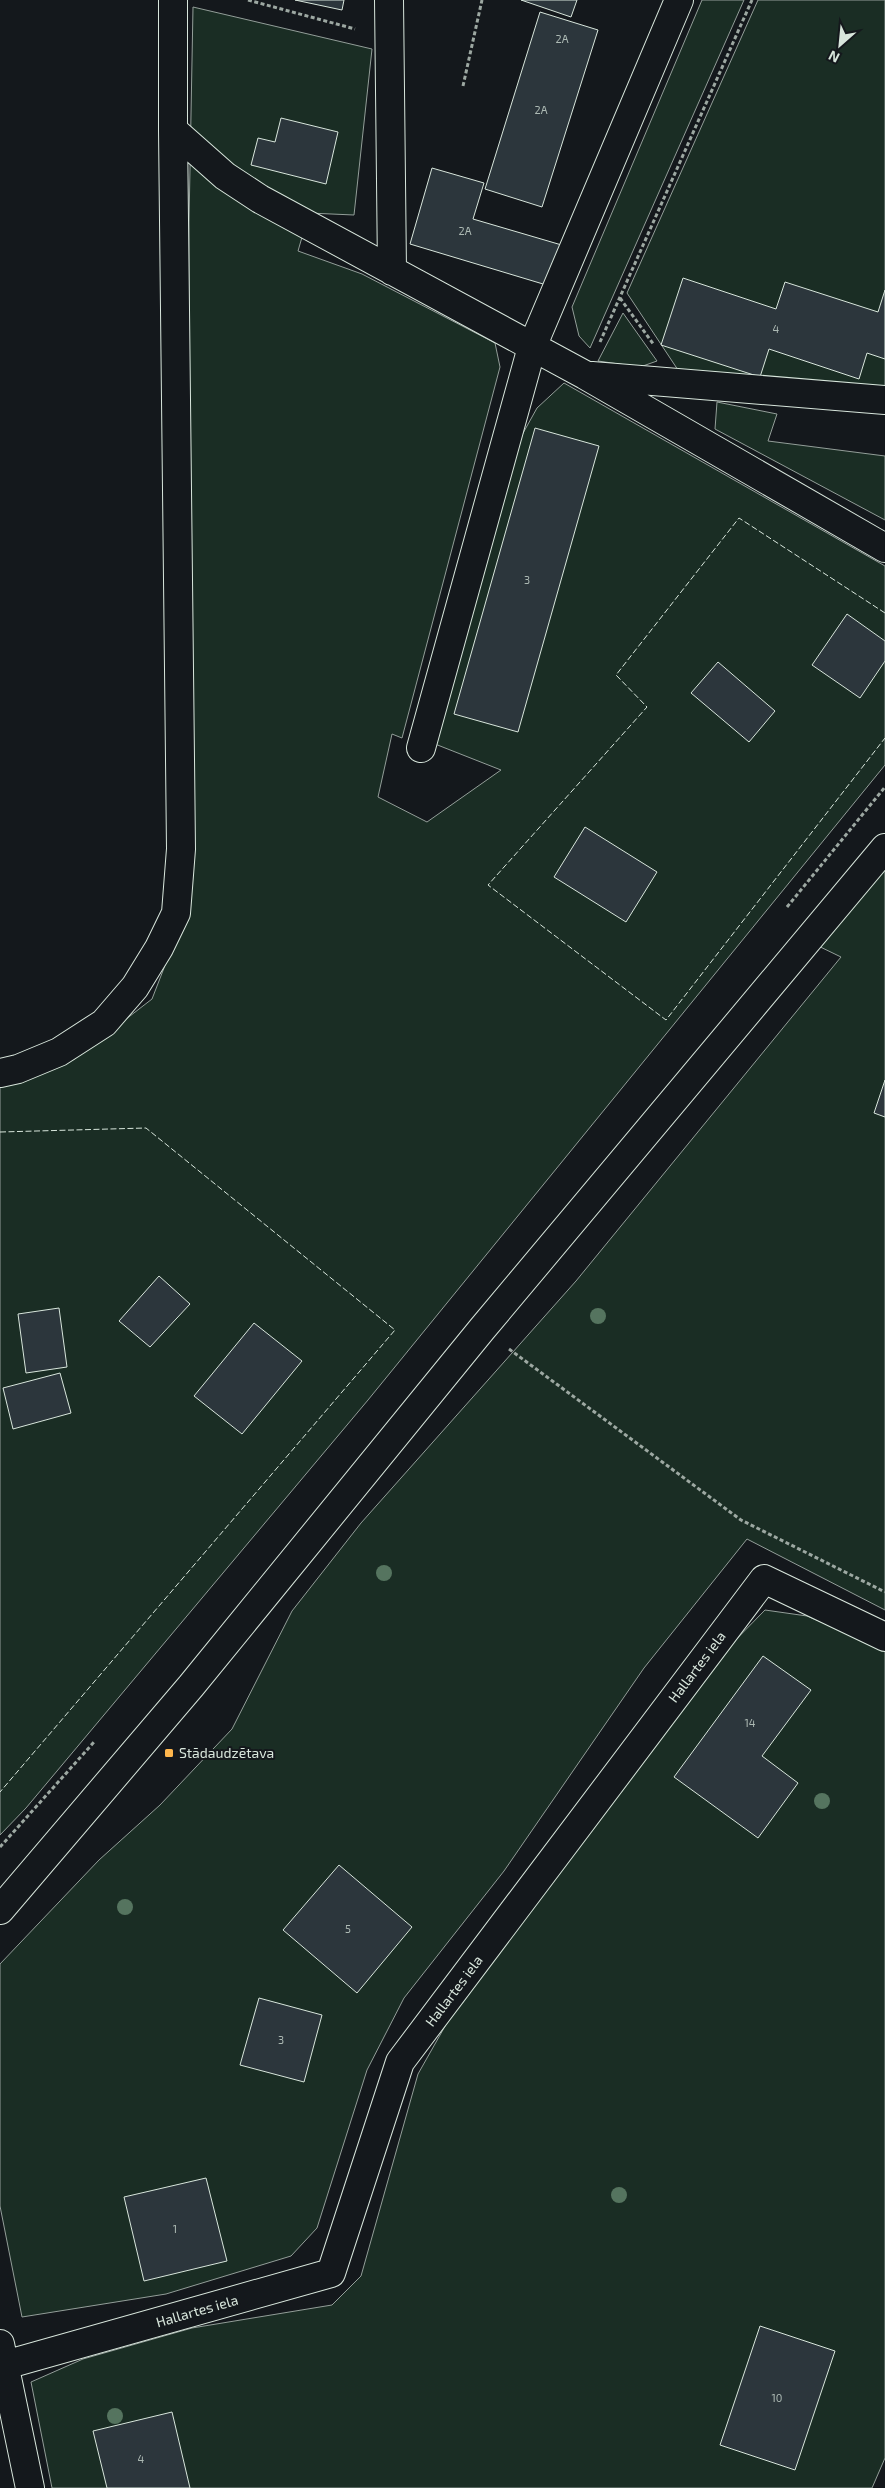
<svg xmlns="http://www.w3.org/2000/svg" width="885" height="2488" font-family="'Exo 2',sans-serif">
	<rect width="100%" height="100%" fill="#14181c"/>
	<path fill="#1a2d24" stroke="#939e99" d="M702,0H744L590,348L579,336L572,307Z
		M758,0H885V390L678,370L627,293Z
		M193,7L372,49L354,215L309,213L298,251L362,274L495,343L500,367L402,738L392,734L378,797L427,822L501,770L435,744L522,435L537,408L564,383L885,566V765L368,1400L26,1808L0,1835V1080L73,1060L152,999L188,906L189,222Z
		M623,313L657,361L640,367L598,361Z
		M717,402L777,414L768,441L885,456V520L715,429Z
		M885,848V1610L747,1539L644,1668L504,1871L404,1998L367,2070L317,2228L291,2256L166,2294L22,2317L0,2206V1964L99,1860L160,1805L232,1729L292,1611L361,1523L576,1281L841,957L808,941Z
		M765,1610L807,1616L885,1649V2458L872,2488H52L31,2382L83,2359L192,2328L332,2305L361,2276L418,2074L457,2005L714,1662Z"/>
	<path fill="#2c363c" stroke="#d8e6dc" d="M295,0H344L342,10Z
		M521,0H577L571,17Z
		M540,12L598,30L542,207L485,189Z
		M281,118L338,132L326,184L251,165L258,138L275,142Z
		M432,168L484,183L473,219L565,246L553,287L410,244Z
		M683,278L776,309L785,282L878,312L885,290V359L867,353L859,379L769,349L760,377L661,345Z
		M535,428L599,446L518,732L454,714Z
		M847,614L885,641V661L860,698L812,665Z
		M718,662L775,711L749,742L691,693Z
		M585,827L657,872L626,922L554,877Z
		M885,1080V1117L874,1113Z
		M159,1276L190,1304L150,1347L119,1321Z
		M59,1308L67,1367L26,1373L18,1314Z
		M254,1323L302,1361L242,1434L194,1396Z
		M60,1373L71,1413L13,1429L3,1388Z
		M763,1656L811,1690L762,1756L798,1783L758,1838L674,1777Z
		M339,1865L412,1927L357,1993L283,1930Z
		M259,1998L322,2015L304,2082L240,2065Z
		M206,2178L227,2261L144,2281L124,2197Z
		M760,2326L835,2351L795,2470L720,2445Z
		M172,2412L190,2488H107L93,2431Z"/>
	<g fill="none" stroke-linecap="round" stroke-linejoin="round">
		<defs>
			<path id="minor" d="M389,0L392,271
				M173,130L225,176L260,199L585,375L885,548
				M592,376L885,400
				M421,748L532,347L679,0
				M0,1073L18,1069L59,1052L104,1023L135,987L159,948L176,913L181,849L173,130V0
				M0,2344L30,2488
				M5,2365L331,2273L400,2062L764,1579L885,1637"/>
			<path id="major" d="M0,1910L191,1686L482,1329L885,848"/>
		</defs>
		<use href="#minor" stroke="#d8e6dc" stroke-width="30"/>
		<use href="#major" stroke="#d8e6dc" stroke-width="30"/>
		<path stroke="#9da8a2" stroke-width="3" stroke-dasharray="4 2.5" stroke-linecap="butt" d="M248,0L355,29
			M463,86L482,0
			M620,298L654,345
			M600,342L752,0
			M787,907L885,787
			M509,1349L741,1520L885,1592
			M0,1847L95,1741"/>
		<use href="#minor" stroke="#14181c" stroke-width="28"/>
		<use href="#major" stroke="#14181c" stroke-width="28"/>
		<path stroke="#d8e6dc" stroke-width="1" stroke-dasharray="6 2.5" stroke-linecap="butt" d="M885,613L739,518L616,675L647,707L488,885L666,1020L885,738
			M0,1132L146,1128L395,1330L0,1792"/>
	</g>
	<g fill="#55745f">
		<circle cx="598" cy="1316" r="8"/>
		<circle cx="384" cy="1573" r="8"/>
		<circle cx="822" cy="1801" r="8"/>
		<circle cx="125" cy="1907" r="8"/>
		<circle cx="619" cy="2195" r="8"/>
		<circle cx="115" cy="2416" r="8"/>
	</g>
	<rect fill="#ffb74d" stroke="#14181c" stroke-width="2" x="164" y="1748" width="10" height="10" rx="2.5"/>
	<g text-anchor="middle" stroke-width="4" stroke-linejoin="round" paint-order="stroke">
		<g font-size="11" fill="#adbab4">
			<text x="562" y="43">2A</text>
			<text x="541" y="114">2A</text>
			<text x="465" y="235">2A</text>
			<text x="776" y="333">4</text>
			<text x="527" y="584">3</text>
			<text x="750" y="1727">14</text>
			<text x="348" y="1933">5</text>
			<text x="281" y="2044">3</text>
			<text x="175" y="2233">1</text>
			<text x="777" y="2402">10</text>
			<text x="141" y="2463">4</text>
		</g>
		<g font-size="14" fill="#d8e6dc" stroke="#14181c">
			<text transform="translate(697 1667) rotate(-53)" y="5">Hallartes iela</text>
			<text transform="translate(454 1991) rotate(-53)" y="5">Hallartes iela</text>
			<text transform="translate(197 2311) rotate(-16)" y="5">Hallartes iela</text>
		</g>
		<g font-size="14" fill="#d8e6dc" stroke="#14181c" text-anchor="start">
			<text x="179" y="1758">Stādaudzētava</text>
		</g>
	</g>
	<g transform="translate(840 45) rotate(207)" stroke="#14181c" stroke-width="4" paint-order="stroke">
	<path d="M0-4L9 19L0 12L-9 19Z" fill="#d8e6dc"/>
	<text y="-8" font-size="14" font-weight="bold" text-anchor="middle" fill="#d8e6dc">N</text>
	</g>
</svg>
